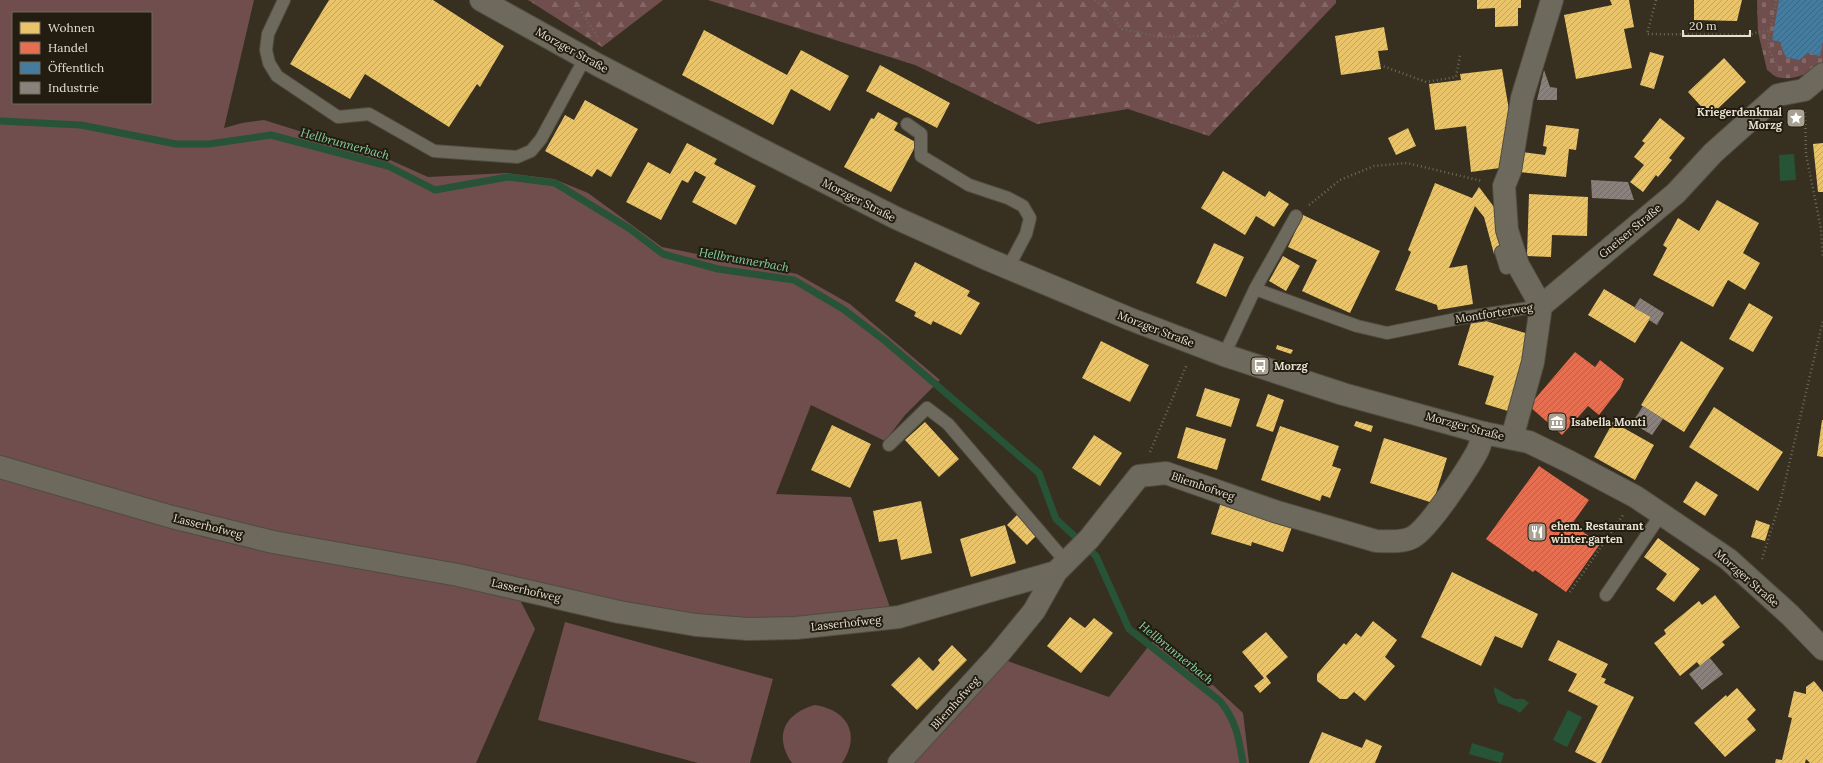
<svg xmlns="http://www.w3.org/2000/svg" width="1823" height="763" font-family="Lora,serif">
	<defs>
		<pattern id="forest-firs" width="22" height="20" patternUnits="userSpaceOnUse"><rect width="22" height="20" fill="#6f4e4d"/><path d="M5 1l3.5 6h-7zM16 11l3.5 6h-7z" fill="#846766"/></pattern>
		<pattern id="cemetery-stones" width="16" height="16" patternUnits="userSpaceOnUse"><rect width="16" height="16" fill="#6f4e4d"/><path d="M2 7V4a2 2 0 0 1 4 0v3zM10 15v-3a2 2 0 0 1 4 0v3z" fill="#846766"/></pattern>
		<pattern id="homes-hatch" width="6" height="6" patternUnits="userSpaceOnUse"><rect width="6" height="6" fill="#e9c46a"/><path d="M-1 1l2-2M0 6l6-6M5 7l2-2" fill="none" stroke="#c0a45f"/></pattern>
		<pattern id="shops-hatch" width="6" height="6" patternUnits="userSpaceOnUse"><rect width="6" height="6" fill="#e76f51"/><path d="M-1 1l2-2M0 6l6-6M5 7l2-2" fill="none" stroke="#b6624b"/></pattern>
		<pattern id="public-hatch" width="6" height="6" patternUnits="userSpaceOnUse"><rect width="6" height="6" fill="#457b9d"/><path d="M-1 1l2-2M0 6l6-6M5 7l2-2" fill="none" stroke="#456577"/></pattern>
		<pattern id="industry-hatch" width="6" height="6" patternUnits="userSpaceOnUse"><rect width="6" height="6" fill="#8a817c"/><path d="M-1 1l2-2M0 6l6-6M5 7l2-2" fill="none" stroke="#726b66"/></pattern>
	</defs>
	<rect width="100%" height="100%" fill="#373021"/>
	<path fill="#6f4e4d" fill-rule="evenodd" d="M0,0H254L224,128L242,123L264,120L347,146L368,150L428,177L507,173L554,179L588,193L662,247L797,274L850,304L940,380L905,415L885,441L811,405L776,494L851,497L892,613L727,624L525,584L521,602L535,629L476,763H0ZM13,13H151V103H13Z
		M565,622L773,679L750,763H698L538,720Z
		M1158,634L1243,713L1249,763H904L1005,660L1109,697Z
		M815,705C848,710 861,735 842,763H792C773,736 785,713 815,705Z"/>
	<path fill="url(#forest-firs)" d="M528,0H663L602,47Z
		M708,0H1336V3L1209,136L1128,109L1037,124L915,65Z"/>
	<path fill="url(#cemetery-stones)" d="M1757,0H1823V64C1811,72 1793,82 1777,77C1774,76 1770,72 1767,70L1758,32Z"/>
	<path fill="#275337" d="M1794,154L1796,180L1780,181L1779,155Z
		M1494,687L1515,699H1524L1529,703L1520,713L1514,709L1498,703L1494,691Z
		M1568,710L1582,717L1567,747L1553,740Z
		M1472,743L1504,753L1501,763L1469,754Z"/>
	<path fill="url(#homes-hatch)" d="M329,0H433L504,46L480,87L477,84L449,127L365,74L350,99L290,64Z
		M1477,0H1521V8H1518V26L1495,27V8L1477,9Z
		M1610,0H1629L1634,27L1624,29L1632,68L1576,79L1564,15L1612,5Z
		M1694,0H1742L1737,21L1694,20Z
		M1384,27L1388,50L1378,51L1381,69L1341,75L1335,36Z
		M704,30L787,75L801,50L849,76L830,111L791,89L773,125L682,75Z
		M1650,52L1664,56L1654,89L1640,85Z
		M1724,58L1746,82L1710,116L1688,92Z
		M880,65L950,103L937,128L866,91Z
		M1502,69L1510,116L1507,167L1471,172L1466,126L1435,130L1429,84L1461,80L1460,74Z
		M585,100L638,129L611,177L597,169L592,177L545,151L565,115L574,120Z
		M878,112L898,123L894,130L917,143L891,192L844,167L871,118L874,119Z
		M1660,118L1685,138L1669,158L1672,160L1658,177L1656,175L1643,192L1630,182L1644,165L1634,157L1645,143L1642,141Z
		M1546,125L1579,129L1576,150L1569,149L1566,177L1520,172L1522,152L1545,155L1547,147L1543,146Z
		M1408,128L1416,146L1396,155L1388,138Z
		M687,143L717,159L714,164L756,186L736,225L692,202L706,177L695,171L688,183L682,180L661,220L626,202L648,162L670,174Z
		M1823,143V192H1818L1813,144Z
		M1223,171L1265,197L1269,191L1289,204L1274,227L1256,216L1245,235L1201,208Z
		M1435,183L1472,198L1479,187L1497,211L1507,251L1494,254L1484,217L1475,206L1449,268L1467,265L1473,304L1438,310L1437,305L1395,290L1411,252L1408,250Z
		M1529,194L1588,197L1587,236L1552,235L1551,257L1527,256Z
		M1717,200L1759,223L1743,253L1760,263L1745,290L1728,280L1713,307L1653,275L1667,248L1663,245L1678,218L1699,231Z
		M1303,215L1380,251L1350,313L1302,291L1317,260L1288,247Z
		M1214,243L1244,257L1226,297L1196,283Z
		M1283,256L1300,266L1286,291L1269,281Z
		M915,262L970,291L967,296L980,303L961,335L933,321L931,325L914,316L916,312L895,301Z
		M1604,289L1651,317L1635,343L1588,315Z
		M1749,303L1773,317L1753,352L1729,339Z
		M1473,317L1532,335L1511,412L1485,404L1494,376L1458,365Z
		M1101,341L1149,365L1130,402L1082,378Z
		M1681,341L1724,368L1684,432L1641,405Z
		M1277,345L1293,350L1291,354L1276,349Z
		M1205,388L1240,399L1231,427L1196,416Z
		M1268,394L1284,400L1273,432L1256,426Z
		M1714,407L1783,452L1758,491L1689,447Z
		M1822,420H1823V457L1817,456Z
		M1356,421L1373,426L1371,432L1354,426Z
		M925,422L959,459L939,477L905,440Z
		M1613,422L1654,445L1635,480L1594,457Z
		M832,425L871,444L850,488L811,470Z
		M1280,426L1339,446L1332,466L1341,469L1330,498L1322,495L1320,501L1261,480Z
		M1186,427L1226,439L1217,470L1177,458Z
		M1094,435L1122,453L1100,486L1072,468Z
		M1384,438L1447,458L1433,503L1370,483Z
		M1696,481L1718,495L1705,516L1683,502Z
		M921,501L932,553L901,560L897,539L879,542L873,511Z
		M1221,502L1292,527L1283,552L1252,542L1251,546L1211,534Z
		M1018,514L1037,535L1027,545L1007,525Z
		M1756,520L1770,525L1765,541L1751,537Z
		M1005,525L1016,563L971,577L960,539Z
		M1658,538L1700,569L1674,602L1656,589L1667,574L1644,557Z
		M1452,572L1538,614L1522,648L1495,636L1481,666L1421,637Z
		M1715,595L1740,627L1722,642L1725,645L1700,666L1697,662L1680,676L1654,643L1666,634L1664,630L1699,601L1702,605Z
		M1070,617L1085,628L1094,618L1113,633L1081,673L1047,646Z
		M1373,621L1397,640L1385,657L1395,666L1365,701L1354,692L1347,699H1340L1317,681V674L1344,643L1346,645L1356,633L1361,637Z
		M1266,632L1288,657L1266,676L1271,683L1260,693L1254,686L1264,678L1242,652Z
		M1558,640L1608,664L1601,677L1606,679L1604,683L1634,697L1601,763H1597L1575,752L1598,706L1568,691L1577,674L1548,660Z
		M952,645L967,660L917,710L891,685L919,657L933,671L940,663L938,660Z
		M1814,681L1823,692V763H1810L1806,759L1805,763H1775L1776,759L1782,760L1792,718L1788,717L1794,691L1806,694V687Z
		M1737,688L1756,710L1747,719L1756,730L1725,757L1694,723L1726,695L1727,697Z
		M1322,732L1362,748L1366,739L1382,746L1375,763H1309Z"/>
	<path fill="url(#shops-hatch)" d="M1575,352L1595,367L1600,360L1624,379L1620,388L1599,415L1588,406L1562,435L1529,406Z
		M1539,466L1589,500L1572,524L1600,544L1566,592L1535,570L1533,572L1486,539Z"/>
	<path fill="url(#public-hatch)" d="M1779,0H1823V42L1820,56L1808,53L1799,60L1786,57L1781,46V42L1772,40Z"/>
	<path fill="url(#industry-hatch)" d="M1544,70L1550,87L1557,88V100H1537Z
		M1591,180L1628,182L1634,200L1592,198Z
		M1640,298L1664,313L1657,325L1649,320L1651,317L1634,308Z
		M1643,406L1663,419L1652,435L1632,423Z
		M1710,658L1723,674L1702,690L1689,674Z"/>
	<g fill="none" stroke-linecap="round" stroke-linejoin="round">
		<path stroke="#275337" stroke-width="7" d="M0,121L81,125L176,144H209L271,135L388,166L435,190L508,177L555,183L630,229L663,254L718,269L794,280L843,309L884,340L1039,473L1056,519L1096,556L1129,629L1220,701C1236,720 1239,739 1243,763"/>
		<defs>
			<path id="service" d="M284,0L268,34L266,50L269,63L277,76L338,117L369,114L434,151L517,157L531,151L541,139L585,58
				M907,124L921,134V156L969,185L1008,198L1023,206L1030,218L1026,234L1008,268
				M1501,252L1506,268L1518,265
				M1255,289L1357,326L1387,333L1461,318L1541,306
				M1224,355L1255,289L1296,216
				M889,445L927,408L948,424L1066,562
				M1606,595L1662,513"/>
			<path id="minor" d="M1541,306L1518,265L1507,230L1504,186L1510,171L1522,98L1552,0
				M1512,438L1533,362L1541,306L1676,193L1713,153L1778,95L1804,90L1823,74
				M0,467L172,517L273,542L458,575L619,612L696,625L748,629L796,628L899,617L1056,572
				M899,763L998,655L1034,611L1056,572L1089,539L1139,476L1166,473L1274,511L1376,541C1387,541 1403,543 1413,537C1429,528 1468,469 1478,450C1480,445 1482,439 1484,433"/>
			<path id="tertiary" d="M481,0L598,65L758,148L896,218L987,259L1130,319L1224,355L1343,394L1484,433L1529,442L1570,462L1636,497L1728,559L1790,615L1823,649"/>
		</defs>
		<use href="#service" stroke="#514c40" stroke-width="14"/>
		<use href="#minor" stroke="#514c40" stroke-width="24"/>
		<use href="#tertiary" stroke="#514c40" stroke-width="24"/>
		<path stroke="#6e695e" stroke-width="2.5" stroke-dasharray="1 3" stroke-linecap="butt" d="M1095,0L1109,11L1122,29L1160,37L1201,36L1225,21L1238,0
			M1656,0L1647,34L1749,35L1758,32L1769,31
			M1776,0L1768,42L1770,52L1781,71
			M575,2L599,39
			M1380,65L1426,82L1456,77L1460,55
			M1805,112L1806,154L1821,229L1823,258
			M1309,205L1340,180L1374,166L1407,163L1482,181
			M1150,452L1187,364
			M1762,559L1781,499L1823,320
			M1570,592L1623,515"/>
		<use href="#service" stroke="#6e695d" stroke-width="12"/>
		<use href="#minor" stroke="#6e695d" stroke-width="22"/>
		<use href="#tertiary" stroke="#6e695d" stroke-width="22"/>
	</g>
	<defs>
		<symbol id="sight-square" viewBox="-11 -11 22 22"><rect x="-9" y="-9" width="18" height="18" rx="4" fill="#a9a293" stroke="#221c11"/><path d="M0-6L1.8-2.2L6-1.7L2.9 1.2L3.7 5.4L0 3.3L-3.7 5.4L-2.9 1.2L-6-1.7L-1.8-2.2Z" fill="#fff"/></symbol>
		<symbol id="bus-square" viewBox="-11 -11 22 22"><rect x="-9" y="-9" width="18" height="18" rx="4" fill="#a9a293" stroke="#221c11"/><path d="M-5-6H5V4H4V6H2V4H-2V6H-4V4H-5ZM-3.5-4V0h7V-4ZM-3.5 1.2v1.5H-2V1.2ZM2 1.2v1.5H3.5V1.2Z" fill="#fff"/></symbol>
		<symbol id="museum-square" viewBox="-11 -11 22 22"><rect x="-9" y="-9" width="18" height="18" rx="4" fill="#a9a293" stroke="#221c11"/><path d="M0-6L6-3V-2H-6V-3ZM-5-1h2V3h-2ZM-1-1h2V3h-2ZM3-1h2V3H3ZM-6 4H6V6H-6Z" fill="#fff"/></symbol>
		<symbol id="restaurant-square" viewBox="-11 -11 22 22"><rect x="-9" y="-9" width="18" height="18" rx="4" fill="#a9a293" stroke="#221c11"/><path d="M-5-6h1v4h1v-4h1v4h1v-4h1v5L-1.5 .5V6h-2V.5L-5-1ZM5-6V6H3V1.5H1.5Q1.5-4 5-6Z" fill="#fff"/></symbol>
	</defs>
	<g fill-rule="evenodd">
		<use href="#sight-square" x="1785" y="107" width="22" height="22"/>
		<use href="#bus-square" x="1249" y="355" width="22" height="22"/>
		<use href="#museum-square" x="1546" y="411" width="22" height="22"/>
		<use href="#restaurant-square" x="1526" y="521" width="22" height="22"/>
	</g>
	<g text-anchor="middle" stroke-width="4" stroke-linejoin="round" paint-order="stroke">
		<g font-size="11" fill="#e7e0d0" stroke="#221c11">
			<text transform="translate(572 50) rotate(29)" y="4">Morzger Straße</text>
			<text transform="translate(859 200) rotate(27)" y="4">Morzger Straße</text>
			<text transform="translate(1630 231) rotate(-40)" y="4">Gneiser Straße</text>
			<text transform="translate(1494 313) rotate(-9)" y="4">Montforterweg</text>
			<text transform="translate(1156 329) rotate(21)" y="4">Morzger Straße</text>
			<text transform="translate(1465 426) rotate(15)" y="4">Morzger Straße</text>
			<text transform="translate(1203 486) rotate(19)" y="4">Bliemhofweg</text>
			<text transform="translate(208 526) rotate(14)" y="4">Lasserhofweg</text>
			<text transform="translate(1747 578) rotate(41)" y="4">Morzger Straße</text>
			<text transform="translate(526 590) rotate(13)" y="4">Lasserhofweg</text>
			<text transform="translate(846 623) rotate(-6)" y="4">Lasserhofweg</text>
			<text transform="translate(955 703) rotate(-48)" y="4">Bliemhofweg</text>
		</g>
		<g font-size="11" font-weight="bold" fill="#e7e0d0" stroke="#221c11" text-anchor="start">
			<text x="1782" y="116" text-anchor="end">Kriegerdenkmal<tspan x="1782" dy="13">Morzg</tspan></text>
			<text x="1274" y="370">Morzg</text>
			<text x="1571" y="426">Isabella Monti</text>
			<text x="1551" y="530">ehem. Restaurant<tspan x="1551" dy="13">winter.garten</tspan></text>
		</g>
		<g font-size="12" font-style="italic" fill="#85d2a1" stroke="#221c11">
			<text transform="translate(345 144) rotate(15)" y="4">Hellbrunnerbach</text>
			<text transform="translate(744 260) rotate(10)" y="4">Hellbrunnerbach</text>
			<text transform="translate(1176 653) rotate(39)" y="4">Hellbrunnerbach</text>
		</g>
	</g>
	<rect x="12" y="12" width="140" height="92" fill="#221c11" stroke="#716a5d"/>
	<rect x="20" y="22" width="20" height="12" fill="#e9c46a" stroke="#716a5d"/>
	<text x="48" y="32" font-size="12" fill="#e7e0d0">Wohnen</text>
	<rect x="20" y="42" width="20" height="12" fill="#e76f51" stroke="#716a5d"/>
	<text x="48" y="52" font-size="12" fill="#e7e0d0">Handel</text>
	<rect x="20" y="62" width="20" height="12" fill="#457b9d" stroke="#716a5d"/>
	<text x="48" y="72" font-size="12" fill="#e7e0d0">Öffentlich</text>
	<rect x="20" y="82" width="20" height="12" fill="#8a817c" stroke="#716a5d"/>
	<text x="48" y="92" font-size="12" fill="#e7e0d0">Industrie</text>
	<path d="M1683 30v6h67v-6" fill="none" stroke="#e7e0d0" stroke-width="2"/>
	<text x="1689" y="30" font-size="12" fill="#e7e0d0" stroke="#221c11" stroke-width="3" paint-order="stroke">20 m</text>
</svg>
